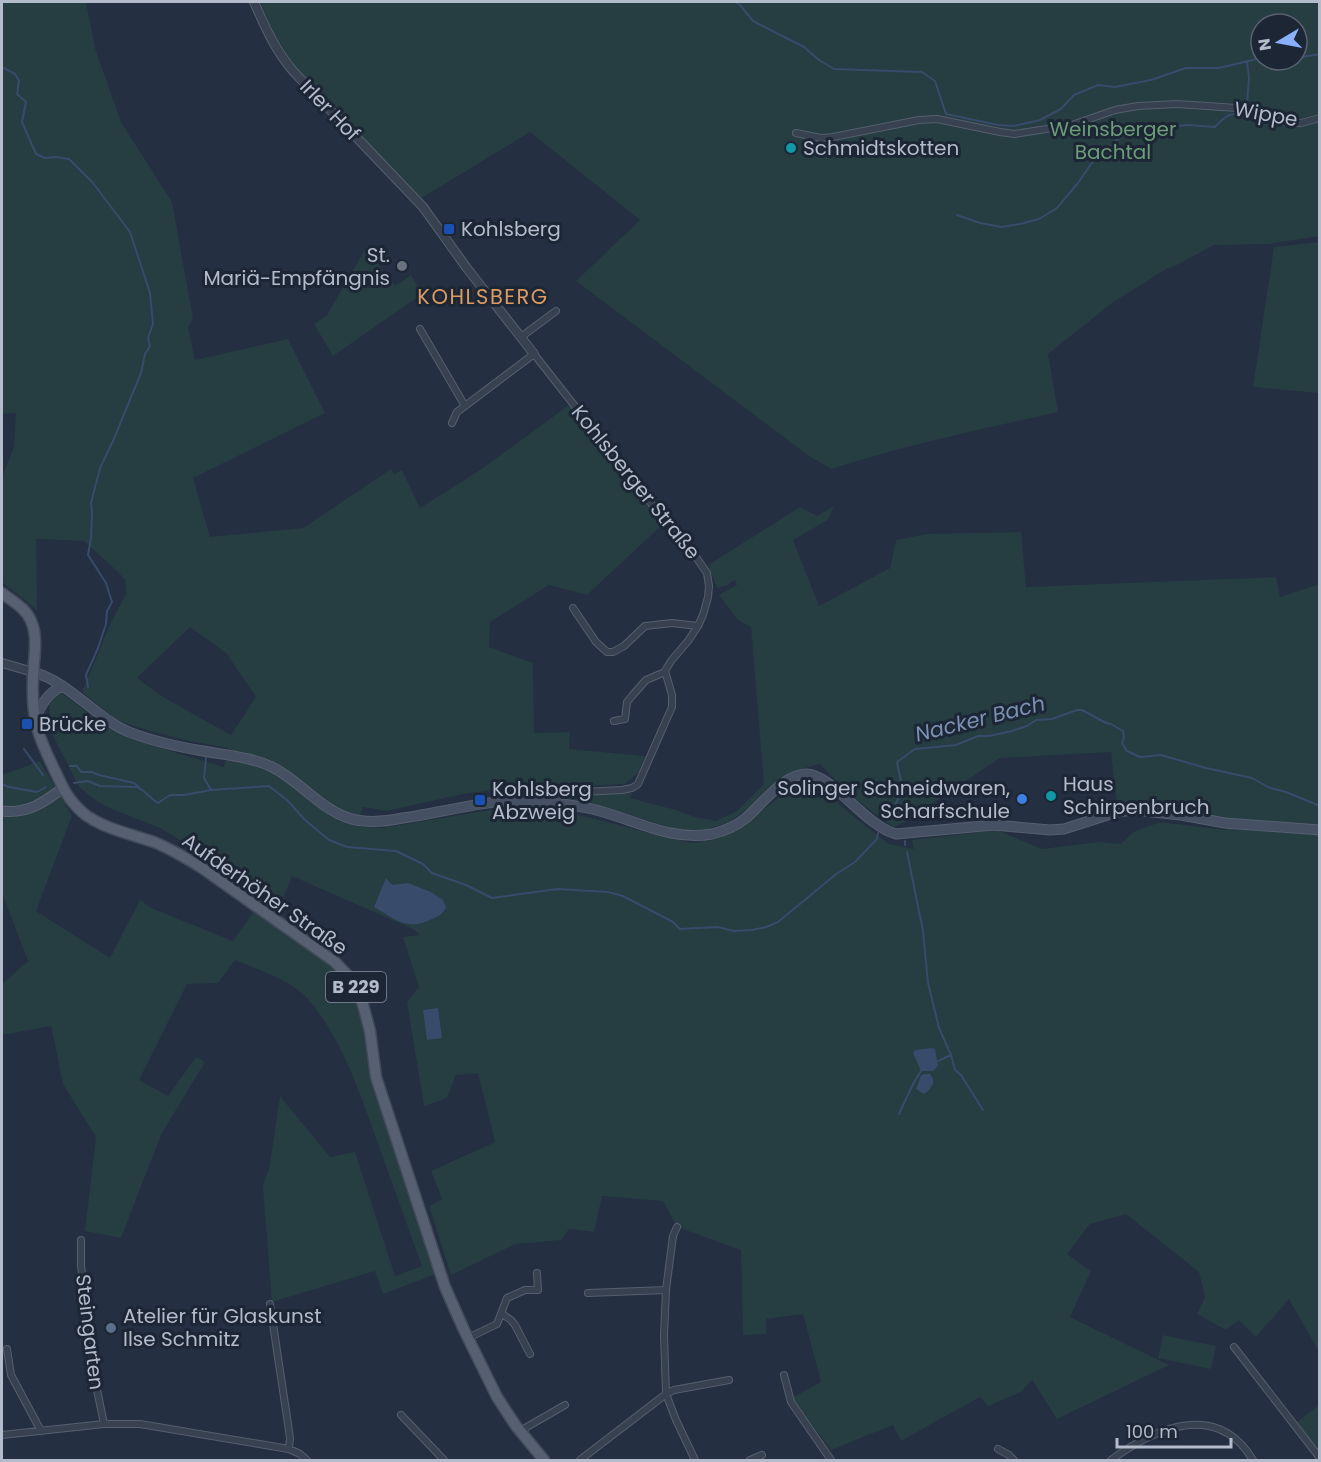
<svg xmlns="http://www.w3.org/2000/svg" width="1321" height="1462" font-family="Poppins,sans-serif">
	<rect width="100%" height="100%" fill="#242f41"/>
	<path fill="#263d42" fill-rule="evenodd" d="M2,2H86L95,48L121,122L172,202L193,318L188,328L195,360L288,339L325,413L193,478L210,537L303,528L391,469L394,474L402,470L420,508L483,468L569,405L663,524L587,595L549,585L490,622L489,647L533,663L534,733L570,732L569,749L645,756L638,773L625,784L530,789V785L463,794L387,811L363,807L356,826L381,828L490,810L503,812L520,808L547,807L691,843L712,840L732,832L776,800L792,785L808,780L821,786L848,812L889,844L914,849L912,840L997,830L1042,849L1099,842L1121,844L1133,832L1160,822L1226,830L1225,817L1117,805L1111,752L1000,758L905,822L894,827C867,809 841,788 820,764L793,771L768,788L749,808L728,823L704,830L683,831L614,810L560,798L561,796L632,793L630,798L676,810L695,817L716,821L737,811L764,784L751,627L738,620L719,595L737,585L735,580L727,585L717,588L708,565L800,507L817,516L834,506L828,520L793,540L819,606L890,568L896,540L927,534L1021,532L1026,587L1276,577L1280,597L1319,584V1352L1289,1299L1256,1337L1239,1320L1226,1330L1197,1314L1205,1297L1199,1272L1126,1214L1090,1224L1067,1254L1091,1271L1070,1317L1169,1365L1057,1419L1032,1380L1021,1392L988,1406L980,1397L901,1441L893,1425L831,1450L792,1398L821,1382L803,1314L766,1319V1334L743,1335L741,1250L677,1227L663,1201L602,1196L594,1232L569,1229L561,1240L516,1244L451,1275L429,1206L442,1199L431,1171L495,1142L478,1073L456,1075L447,1098L424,1106L407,1002L419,987L403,937L420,935L415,930L292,876L284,897L238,882L196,850L160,828L112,809L98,802L79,787L51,732L49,705L55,695L63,694L104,725L134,740L224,767L228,748L184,740L133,726L115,719L82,692L111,622L126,594L125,580L118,572L84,541L36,539L37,610L2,582V477L14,447L16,413L2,414ZM190,627L226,653L256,697L231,735L163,697L137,678Z
		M260,2H1319V236L1269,244L1214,245L1173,267L1166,269L1112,303L1048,354L1058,412C982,429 905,445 831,469L809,456L576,281L640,220L530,132L420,199L290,62L276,40ZM1261,24H1297V60H1261Z
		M1319,242V393L1253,387L1274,247Z
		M367,246L387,277H389L395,286L411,275L422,294L333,356L314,324L327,315Z
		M40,761L72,816L36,911L110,958L140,900L151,908L233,941L254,911L329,962L353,988L362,1013L371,1071L391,1140L436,1274L383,1294L375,1271L272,1302L263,1188L265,1178L269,1170L280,1096L330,1157L355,1152L395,1276L422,1266C407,1225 392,1183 377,1141C360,1093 340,1033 304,995C287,979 257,969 235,960L218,983L187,984L139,1080L168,1096L196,1057L205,1062L161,1135L121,1238L85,1231L96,1137L63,1084L51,1026L2,1035V984L28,961L2,893V775Z
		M1163,1335L1216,1346L1211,1369L1158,1358Z
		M1319,1405V1453L1296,1423Z"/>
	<path fill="#384b6a" d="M386,878L392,885L408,883L431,892L443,900L446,907C443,914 439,916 432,919C408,932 395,919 374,907Z
		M438,1008L442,1038L427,1040L423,1010Z
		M931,1048L935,1049L938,1066L933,1071H921L913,1053L915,1050Z
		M924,1074H930C937,1082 931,1089 924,1094L916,1089L921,1076Z"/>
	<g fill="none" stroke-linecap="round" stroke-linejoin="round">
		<path stroke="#384b6a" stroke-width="2" d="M735,2L740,5L753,21L804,47L819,60L834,69L922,72L935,81L946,114L998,125L1014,126L1040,120L1061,109L1074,95L1098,85L1115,87L1151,80L1186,68H1219L1261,58
			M1297,58L1320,54
			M2,67L15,74L19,81L17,94L26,102L22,122L36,154L45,158L55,157L69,159L93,183L130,232L150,293L153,324L148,338L150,346L145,354L141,373L113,441L100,468L91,503L92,510L91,538L88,555L106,583L112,602L107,611L106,624L98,648L86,675L88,687
			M1247,104L1249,78L1247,62
			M957,215L980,223L1001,227L1020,224L1039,219L1057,208L1078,183L1091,164L1117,140L1131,130L1188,125L1215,127C1226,115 1229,113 1246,114
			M24,749L43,775
			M206,758L204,778L211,790
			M70,766H77L81,772H92L99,775L134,783L139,787
			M74,783L88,781L100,786L137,787C144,790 150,798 158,803L170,795H184L211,790L269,786L287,800L305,820L329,840L347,847L396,851L423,864L432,873L466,885L492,898L557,889L608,892L623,896L673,922L680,929L717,927L734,931L752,930L766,927L778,922L835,875L855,862L877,839L878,833
			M2,784L9,787L37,792L46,787
			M885,819C893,808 903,797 901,782C900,775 898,769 897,762L915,749L956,745L978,736H989L1012,731L1027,726L1036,720L1052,719L1077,710H1082L1106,723L1111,724L1123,731L1124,738L1122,743L1127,751L1140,757L1161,755L1206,768L1252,778L1270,788L1286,792L1320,806
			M905,841V845
			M907,852L923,931L928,983L939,1028L951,1055L936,1062
			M951,1055L955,1070L961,1075L983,1110
			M899,1114L913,1084L921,1071"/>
		<defs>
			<path id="minor" d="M796,133L821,138L833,137L919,120L937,119L1000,132L1014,134L1072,125L1115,110L1138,106L1177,104L1237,108L1244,109L1254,114L1288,123H1301L1320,118
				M420,329L465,406
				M521,337L556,311
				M452,423L457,412L534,354L658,512L696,557L707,573L709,586L708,597L703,615L698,626L688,641L671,661L665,671L672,695V707L638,784L632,788L622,790L524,795L518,801
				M573,608L596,642L607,652H613L624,646L645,626L672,623L698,626
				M614,721L625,719L627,702L632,696L646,680L665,672
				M677,1227L673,1236L666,1290L664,1335L666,1394L676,1420L695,1460
				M81,1240V1265L95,1380L104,1424
				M588,1293L666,1290
				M270,1304L288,1424L290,1438L289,1449
				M502,1314L511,1320L515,1325L530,1354
				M468,1338L497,1324L507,1298L525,1290H538L537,1273
				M1234,1347L1320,1458
				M7,1349L11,1375L41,1431
				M784,1375L791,1402L831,1460
				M401,1415L444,1460
				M520,1431L565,1405
				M2,1435L104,1424H140L289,1449L300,1454L307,1460
				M998,1449L1009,1455L1014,1460
				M580,1460L666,1394L674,1390L729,1380
				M750,1460L762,1455
				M1111,1460C1155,1428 1217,1400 1253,1460"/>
			<path id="tertiary" d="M254,2C266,29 274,48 293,71L423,207L466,267L534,354
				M2,663L33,672"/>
			<path id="secondary" d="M33,672C70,682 94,717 129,732C152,741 179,747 203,751C226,755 251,757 272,767C302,782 324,814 356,820C372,823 388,821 403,818C441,813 484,800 521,801C545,802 569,804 592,809C631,818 671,842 712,834C725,831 736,826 746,818C762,804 784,774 806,774C832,774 865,826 896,834L994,825L1050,830L1064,829L1117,812L1134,810L1181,815L1225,823L1320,830
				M35,719C41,705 48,692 63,686
				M2,811C28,814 43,803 63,788"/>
			<path id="primary" d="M2,593C12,601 26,608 31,621C39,638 33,661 33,679C31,720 39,739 57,775C62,786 67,797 76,806C94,827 128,833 154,842C171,849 186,858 202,868L335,962L351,979L360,994L370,1031L376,1077L445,1287L464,1330L497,1397L516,1426L544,1460"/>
		</defs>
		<use href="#minor" stroke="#565f6e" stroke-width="8"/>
		<use href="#tertiary" stroke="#565f6e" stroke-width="10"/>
		<use href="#secondary" stroke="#565f6e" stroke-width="11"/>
		<use href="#primary" stroke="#414a59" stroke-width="13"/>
		<use href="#minor" stroke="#384150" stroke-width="6"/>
		<use href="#tertiary" stroke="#384150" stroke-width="8"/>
		<use href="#secondary" stroke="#465063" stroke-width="9"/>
		<use href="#primary" stroke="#566070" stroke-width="10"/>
	</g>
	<g fill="#0f9aa8" stroke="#1d2635" stroke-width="2">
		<circle cx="791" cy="148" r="6"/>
		<circle cx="1051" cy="796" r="6"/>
	</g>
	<g fill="#1a4fb4" stroke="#1d2635" stroke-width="2">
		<rect x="443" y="223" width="12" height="12" rx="3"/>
		<rect x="21" y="718" width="12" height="12" rx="3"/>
		<rect x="474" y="794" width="12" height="12" rx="3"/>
	</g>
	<circle fill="#6b7280" stroke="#1d2635" stroke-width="2" cx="402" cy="266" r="6"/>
	<circle fill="#3f7fe0" stroke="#1d2635" stroke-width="2" cx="1022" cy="799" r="6"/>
	<circle fill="#5c6f8a" stroke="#1d2635" stroke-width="2" cx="111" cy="1328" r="6"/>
	<g text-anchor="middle" stroke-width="6" stroke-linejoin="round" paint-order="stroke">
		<rect fill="#1d2635" stroke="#878f9e" stroke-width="1.5" x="326" y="972" width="60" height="30" rx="4.5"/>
		<g font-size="18" font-weight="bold" fill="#b4bccb">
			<text x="356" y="993">B 229</text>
		</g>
		<g font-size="20" fill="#b4bccb" stroke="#1d2635">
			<text transform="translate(330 110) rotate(46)" y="7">Irler Hof</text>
			<text transform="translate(1266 114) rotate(10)" y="7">Wippe</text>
			<text transform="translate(636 482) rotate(51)" y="7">Kohlsberger Straße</text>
			<text transform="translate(265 894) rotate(35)" y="7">Aufderhöher Straße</text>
			<text transform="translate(90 1332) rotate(83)" y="7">Steingarten</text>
		</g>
		<g font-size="20" fill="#6a9d78" stroke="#1d2635">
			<text x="1113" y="136">Weinsberger<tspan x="1113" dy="23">Bachtal</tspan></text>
		</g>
		<g font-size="20" fill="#b4bccb" stroke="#1d2635" text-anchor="start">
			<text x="803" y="155">Schmidtskotten</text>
			<text x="461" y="236">Kohlsberg</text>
			<text x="390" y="262" text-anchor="end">St.<tspan x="390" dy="23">Mariä-Empfängnis</tspan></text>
			<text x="39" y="731">Brücke</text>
			<text x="1063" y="791">Haus<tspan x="1063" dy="23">Schirpenbruch</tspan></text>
			<text x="1010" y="795" text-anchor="end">Solinger Schneidwaren,<tspan x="1010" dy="23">Scharfschule</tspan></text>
			<text x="492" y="796">Kohlsberg<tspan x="492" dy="23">Abzweig</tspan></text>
			<text x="123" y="1323">Atelier für Glaskunst<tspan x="123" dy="23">Ilse Schmitz</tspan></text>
		</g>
		<g font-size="21" letter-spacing="1.5" fill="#da9a60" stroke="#1d2635">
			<text x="483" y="304">KOHLSBERG</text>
		</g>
		<g font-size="21" font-style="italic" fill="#7b90b3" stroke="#1d2635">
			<text transform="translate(980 719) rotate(-14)" y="7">Nacker Bach</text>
		</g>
	</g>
	<rect width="1321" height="1462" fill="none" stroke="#b4bccb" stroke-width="6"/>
	<g transform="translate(1279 42) rotate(260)"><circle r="28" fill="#1d2635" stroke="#596271" stroke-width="1.5"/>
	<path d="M0-4.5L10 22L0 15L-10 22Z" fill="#88b0fd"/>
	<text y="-9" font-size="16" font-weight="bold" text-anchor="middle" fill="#b4bccb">N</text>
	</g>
	<path d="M1117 1438v9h114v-9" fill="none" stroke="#b4bccb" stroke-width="3"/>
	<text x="1126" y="1438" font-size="18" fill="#b4bccb" stroke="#1d2635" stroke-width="4.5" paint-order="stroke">100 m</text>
</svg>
